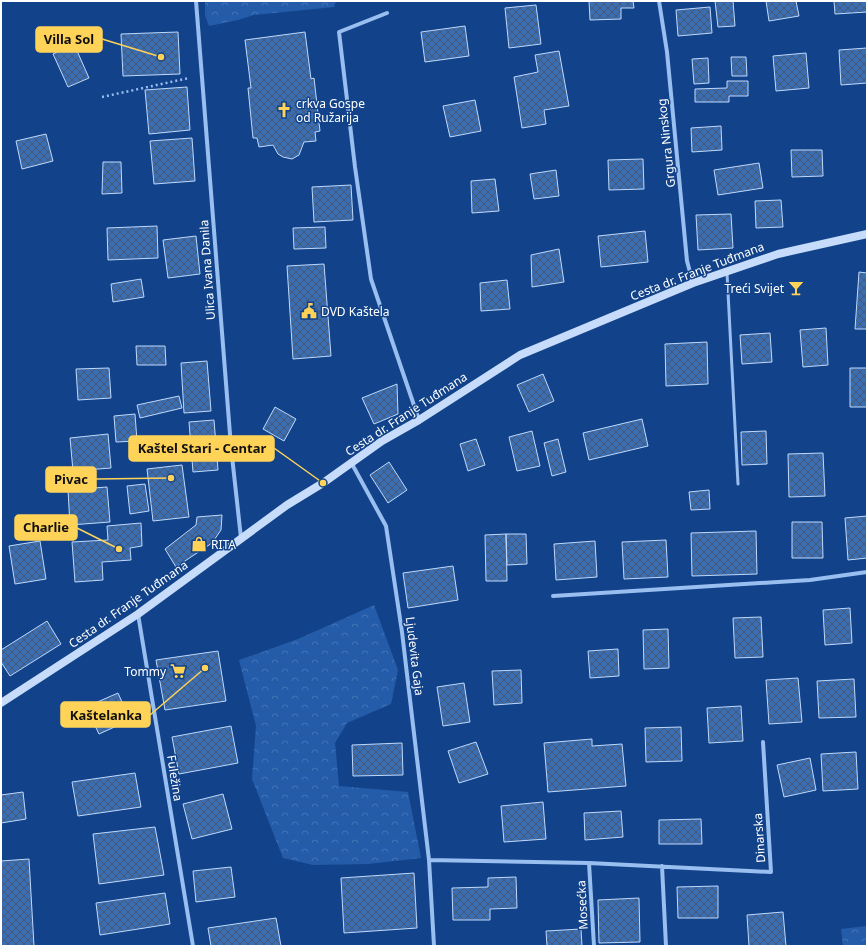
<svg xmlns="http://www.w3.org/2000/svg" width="868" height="947" viewBox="0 0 868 947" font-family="'Noto Sans',sans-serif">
	<defs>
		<pattern id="forest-crowns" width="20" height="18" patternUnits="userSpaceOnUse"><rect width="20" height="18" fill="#245ca9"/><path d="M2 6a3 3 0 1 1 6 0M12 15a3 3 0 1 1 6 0" fill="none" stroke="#4574b6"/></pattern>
		<pattern id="building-cross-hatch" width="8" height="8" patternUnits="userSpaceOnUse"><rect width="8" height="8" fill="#3b6db3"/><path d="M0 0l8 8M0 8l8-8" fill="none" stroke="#455975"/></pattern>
	</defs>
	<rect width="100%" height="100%" fill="#12438a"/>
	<!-- forest -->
	<path fill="url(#forest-crowns)" d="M 205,1 L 336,1 L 334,7 L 254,15 L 238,20 L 209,26 L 205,15 Z
		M 374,605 L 398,670 L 391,704 L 347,723 L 335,743 L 339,786 L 408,792 L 421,858 L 368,864 L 313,865 L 283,858 L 252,779 L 256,726 L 239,660 L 298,639 Z
		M 867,926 L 867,946 L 843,946 L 841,929 Z"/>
	<!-- building -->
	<path fill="url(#building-cross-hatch)" stroke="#bfd9fc" d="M 589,1 L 633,1 L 634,8 L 621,8 L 621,19 L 590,20 Z
		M 715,1 L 733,1 L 735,26 L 718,27 Z
		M 766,1 L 796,1 L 799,16 L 769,21 Z
		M 834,1 L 867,1 L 867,12 L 835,14 Z
		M 536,5 L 541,44 L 509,48 L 505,8 Z
		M 710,7 L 712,33 L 678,36 L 676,10 Z
		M 465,26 L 469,56 L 425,62 L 421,32 Z
		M 178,32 L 180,74 L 123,76 L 121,34 Z
		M 305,32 L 311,79 L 314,78 L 320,131 L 315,132 L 316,141 L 304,142 L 299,155 L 292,159 L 283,157 L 278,154 L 273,145 L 259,147 L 257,138 L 253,138 L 248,88 L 251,88 L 245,40 Z
		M 74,44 L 89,78 L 68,87 L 53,54 Z
		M 867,48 L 867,83 L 841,85 L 839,50 Z
		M 559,51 L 569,106 L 544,110 L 546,124 L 522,128 L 514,77 L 538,72 L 535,55 Z
		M 806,53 L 809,88 L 776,91 L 773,56 Z
		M 731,57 L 746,57 L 747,76 L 732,76 Z
		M 708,58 L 709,83 L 694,84 L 692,59 Z
		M 727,81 L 748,81 L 748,96 L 729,96 L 729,102 L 695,102 L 695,89 L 727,88 Z
		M 187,87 L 190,130 L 149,134 L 145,90 Z
		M 475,100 L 481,131 L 450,137 L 443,106 Z
		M 721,126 L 722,150 L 692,152 L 691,128 Z
		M 46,134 L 53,161 L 22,169 L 16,141 Z
		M 192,138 L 195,181 L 154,184 L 150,141 Z
		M 791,150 L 822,150 L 823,176 L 792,177 Z
		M 643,159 L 644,189 L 609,190 L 608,160 Z
		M 103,162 L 121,162 L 122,193 L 102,194 Z
		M 759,163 L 763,188 L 718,195 L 714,170 Z
		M 556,170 L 559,196 L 534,199 L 530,174 Z
		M 495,179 L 499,211 L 472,213 L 471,181 Z
		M 351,185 L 353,220 L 314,222 L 312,187 Z
		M 781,200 L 783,227 L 756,228 L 755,201 Z
		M 731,214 L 733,248 L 698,250 L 696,215 Z
		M 157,226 L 158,258 L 108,260 L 107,228 Z
		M 325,227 L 326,248 L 294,249 L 293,228 Z
		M 645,231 L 648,262 L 601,267 L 598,236 Z
		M 196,236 L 200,274 L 168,278 L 163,240 Z
		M 559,249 L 564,282 L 532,287 L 531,255 Z
		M 324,264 L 331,356 L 293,359 L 287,266 Z
		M 859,272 L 867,273 L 867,329 L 855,329 Z
		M 141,279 L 144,297 L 113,302 L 111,284 Z
		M 507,280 L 510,309 L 481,311 L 480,283 Z
		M 826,328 L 828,365 L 803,367 L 800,330 Z
		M 770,333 L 772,362 L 742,364 L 740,335 Z
		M 707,342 L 708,384 L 666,386 L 665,344 Z
		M 136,346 L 165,346 L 166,365 L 137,365 Z
		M 207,361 L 211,411 L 184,413 L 181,363 Z
		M 109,368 L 111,398 L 78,400 L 76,369 Z
		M 850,368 L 867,368 L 867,407 L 850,407 Z
		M 543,374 L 554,401 L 529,412 L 517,385 Z
		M 397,384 L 398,414 L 374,424 L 362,398 Z
		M 179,396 L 182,408 L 140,418 L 137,405 Z
		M 275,407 L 296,419 L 284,441 L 263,429 Z
		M 135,414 L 137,441 L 116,442 L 114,416 Z
		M 642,419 L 648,446 L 589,460 L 583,433 Z
		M 214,420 L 218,470 L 193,472 L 189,422 Z
		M 532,431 L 540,466 L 517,471 L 509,437 Z
		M 766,431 L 767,464 L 742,465 L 741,432 Z
		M 108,434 L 111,468 L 73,471 L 70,438 Z
		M 476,439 L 485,465 L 468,471 L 460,444 Z
		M 558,439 L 566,472 L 552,476 L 544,443 Z
		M 823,453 L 825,496 L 789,497 L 788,454 Z
		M 389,462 L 407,490 L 388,503 L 370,475 Z
		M 182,465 L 189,517 L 153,521 L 147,469 Z
		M 145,484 L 149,511 L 130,514 L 127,486 Z
		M 107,487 L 110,522 L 70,525 L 68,490 Z
		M 709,490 L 710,509 L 691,510 L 689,492 Z
		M 222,515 L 221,530 L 212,543 L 176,567 L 165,549 L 196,525 L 197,517 Z
		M 867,516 L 867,558 L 848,560 L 845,518 Z
		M 792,522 L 822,522 L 823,558 L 792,558 Z
		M 141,523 L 142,546 L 130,548 L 131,560 L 102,562 L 103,580 L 75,582 L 72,542 L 108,540 L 107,526 Z
		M 756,531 L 757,574 L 692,576 L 691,533 Z
		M 506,534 L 526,534 L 527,564 L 507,565 Z
		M 506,534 L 507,581 L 486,581 L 485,535 Z
		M 666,540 L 668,577 L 624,579 L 622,542 Z
		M 40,541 L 46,579 L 15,584 L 9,546 Z
		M 595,541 L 597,577 L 556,580 L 554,544 Z
		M 453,566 L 458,600 L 408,608 L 403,573 Z
		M 850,608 L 852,643 L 825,645 L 823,610 Z
		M 761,617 L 763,657 L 735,658 L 733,618 Z
		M 47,621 L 61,644 L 10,676 L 1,662 L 1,650 Z
		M 668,629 L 669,668 L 644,669 L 643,630 Z
		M 618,649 L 619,676 L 590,678 L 588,651 Z
		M 218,651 L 226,701 L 165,710 L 156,660 Z
		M 521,670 L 522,703 L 494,705 L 492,671 Z
		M 798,678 L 802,722 L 769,724 L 766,680 Z
		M 854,679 L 856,717 L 819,718 L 817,681 Z
		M 464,683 L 470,722 L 443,726 L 437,687 Z
		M 118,693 L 130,720 L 99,734 L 86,707 Z
		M 741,706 L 743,741 L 709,743 L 707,708 Z
		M 231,726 L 238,763 L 179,774 L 172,737 Z
		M 681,727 L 682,761 L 646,762 L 645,728 Z
		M 592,739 L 592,746 L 622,744 L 626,786 L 548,792 L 544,743 Z
		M 476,742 L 488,774 L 459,783 L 448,751 Z
		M 402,743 L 403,775 L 353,776 L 352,745 Z
		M 856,752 L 858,789 L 823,791 L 821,754 Z
		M 810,758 L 816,790 L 784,797 L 777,765 Z
		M 135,773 L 141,807 L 78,816 L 72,782 Z
		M 23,792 L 26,819 L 1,823 L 1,795 Z
		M 223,794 L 232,829 L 192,839 L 183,804 Z
		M 543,802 L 546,839 L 504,842 L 501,806 Z
		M 621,811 L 623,837 L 585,840 L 584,813 Z
		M 701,819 L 702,844 L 659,844 L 659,820 Z
		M 155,827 L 164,875 L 99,884 L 93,834 Z
		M 29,859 L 34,946 L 1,946 L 1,861 Z
		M 231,867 L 235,897 L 196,902 L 193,871 Z
		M 414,873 L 417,928 L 344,933 L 341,878 Z
		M 516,877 L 517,908 L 490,909 L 490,920 L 453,920 L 452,888 L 488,887 L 488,878 Z
		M 718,886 L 718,918 L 678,918 L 677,887 Z
		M 165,893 L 170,924 L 100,935 L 96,903 Z
		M 639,898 L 640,942 L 599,943 L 598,900 Z
		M 783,912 L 786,946 L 749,946 L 747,915 Z
		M 276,918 L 281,946 L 211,946 L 208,928 Z
		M 581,929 L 582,946 L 547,946 L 546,931 Z"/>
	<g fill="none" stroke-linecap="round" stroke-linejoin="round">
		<!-- path -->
		<path stroke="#99bef0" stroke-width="2.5" stroke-dasharray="2 3" stroke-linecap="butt" d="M 102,97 L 189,78"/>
		<!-- lane -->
		<path stroke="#99bef0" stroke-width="3" d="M 727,273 L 738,484"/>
		<!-- street -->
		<path stroke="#99bef0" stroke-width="4" d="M 196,1 L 231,447 L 241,538
			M 659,1 L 667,52 L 687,261 L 693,283
			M 387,13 L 339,32 L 355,167 L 371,279 L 419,420
			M 352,464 L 386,526 L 402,632 L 429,860 L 434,946
			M 553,596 L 810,580 L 867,572
			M 138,614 L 193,946
			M 429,860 L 589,863 L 771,872 L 763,742
			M 589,863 L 594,946
			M 662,866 L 666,946"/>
		<!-- secondary -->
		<path stroke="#c7dcfb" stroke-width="8" d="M 1,703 L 138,614 L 287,505 L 323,483 L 382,441 L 419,420 L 520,355 L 693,283 L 778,254 L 867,234"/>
	</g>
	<!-- icons -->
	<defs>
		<symbol id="church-bare" viewBox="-9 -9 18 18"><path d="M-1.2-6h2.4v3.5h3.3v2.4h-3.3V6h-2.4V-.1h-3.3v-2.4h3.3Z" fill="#ffd358" stroke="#12438a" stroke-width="2.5" paint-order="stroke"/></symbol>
		<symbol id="bar-bare" viewBox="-9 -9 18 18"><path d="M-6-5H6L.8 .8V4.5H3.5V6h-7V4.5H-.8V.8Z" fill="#ffd358" stroke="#12438a" stroke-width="2.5" paint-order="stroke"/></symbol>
		<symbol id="civic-bare" viewBox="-9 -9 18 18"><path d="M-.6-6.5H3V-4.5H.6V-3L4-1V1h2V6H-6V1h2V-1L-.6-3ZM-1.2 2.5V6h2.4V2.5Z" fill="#ffd358" stroke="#12438a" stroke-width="2.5" paint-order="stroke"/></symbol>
		<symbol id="shop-bare" viewBox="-9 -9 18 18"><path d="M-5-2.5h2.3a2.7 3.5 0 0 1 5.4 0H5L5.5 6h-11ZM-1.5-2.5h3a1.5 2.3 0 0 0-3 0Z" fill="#ffd358" stroke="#12438a" stroke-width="2.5" paint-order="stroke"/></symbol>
		<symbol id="supermarket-bare" viewBox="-9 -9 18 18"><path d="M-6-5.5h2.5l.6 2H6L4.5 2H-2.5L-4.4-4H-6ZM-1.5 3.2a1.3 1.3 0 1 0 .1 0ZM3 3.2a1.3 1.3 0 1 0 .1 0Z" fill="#ffd358" stroke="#12438a" stroke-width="2.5" paint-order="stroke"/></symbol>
	</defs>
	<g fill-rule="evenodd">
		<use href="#church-bare" x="273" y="99" width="22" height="22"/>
		<use href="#bar-bare" x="785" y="277" width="22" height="22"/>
		<use href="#civic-bare" x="298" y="300" width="22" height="22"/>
		<use href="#shop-bare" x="188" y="533" width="22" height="22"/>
		<use href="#supermarket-bare" x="167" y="660" width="22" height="22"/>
	</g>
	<g text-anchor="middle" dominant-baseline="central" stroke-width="3" stroke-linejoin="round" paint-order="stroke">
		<!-- poi labels -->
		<g font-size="12" fill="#fff" stroke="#12438a" text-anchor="start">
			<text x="296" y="103">crkva Gospe<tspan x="296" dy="14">od Ružarija</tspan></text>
			<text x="784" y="288" text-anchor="end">Treći Svijet</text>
			<text x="321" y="311">DVD Kaštela</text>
			<text x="211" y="544">RITA</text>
			<text x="166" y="671" text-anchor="end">Tommy</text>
		</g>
		<!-- street labels -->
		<g font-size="12" fill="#fff" stroke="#12438a">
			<text transform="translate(666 143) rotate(-96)">Grgura Ninskog</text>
			<text transform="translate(207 270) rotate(-94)">Ulica Ivana Danila</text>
			<text transform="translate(697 271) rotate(-21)">Cesta dr. Franje Tuđmana</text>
			<text transform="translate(406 414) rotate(-33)">Cesta dr. Franje Tuđmana</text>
			<text transform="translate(128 604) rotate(-35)">Cesta dr. Franje Tuđmana</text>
			<text transform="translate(415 656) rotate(83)">Ljudevita Gaja</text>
			<text transform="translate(175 778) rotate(81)">Fuležina</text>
			<text transform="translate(759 838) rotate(-94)">Dinarska</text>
			<text transform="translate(582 905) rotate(-93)">Mosećka</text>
		</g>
	</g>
	<!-- callouts -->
	<path fill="none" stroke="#ffd358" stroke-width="1.5" d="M161 57L102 39M323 483L274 448M171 478L96 479M119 549L77 528M205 668L150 715"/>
	<g fill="#ffd358" stroke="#12438a" stroke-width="1.5">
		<circle cx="161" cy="57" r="4"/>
		<circle cx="323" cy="483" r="4"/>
		<circle cx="171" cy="478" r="4"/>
		<circle cx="119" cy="549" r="4"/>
		<circle cx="205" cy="668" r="4"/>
	</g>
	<g fill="#ffd358" stroke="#ffd358" stroke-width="1.5">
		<rect x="36" y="27" width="66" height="25" rx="4"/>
		<rect x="129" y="436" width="145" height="25" rx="4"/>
		<rect x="46" y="467" width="50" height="25" rx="4"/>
		<rect x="15" y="515" width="62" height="25" rx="4"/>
		<rect x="61" y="702" width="89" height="25" rx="4"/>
	</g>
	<g font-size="13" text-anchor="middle" font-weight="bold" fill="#111">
		<text x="69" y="44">Villa Sol</text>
		<text x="202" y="453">Kaštel Stari - Centar</text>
		<text x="71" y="484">Pivac</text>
		<text x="46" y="532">Charlie</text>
		<text x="106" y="720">Kaštelanka</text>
	</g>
	<!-- border -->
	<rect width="868" height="947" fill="none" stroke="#ffffff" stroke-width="4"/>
</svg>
